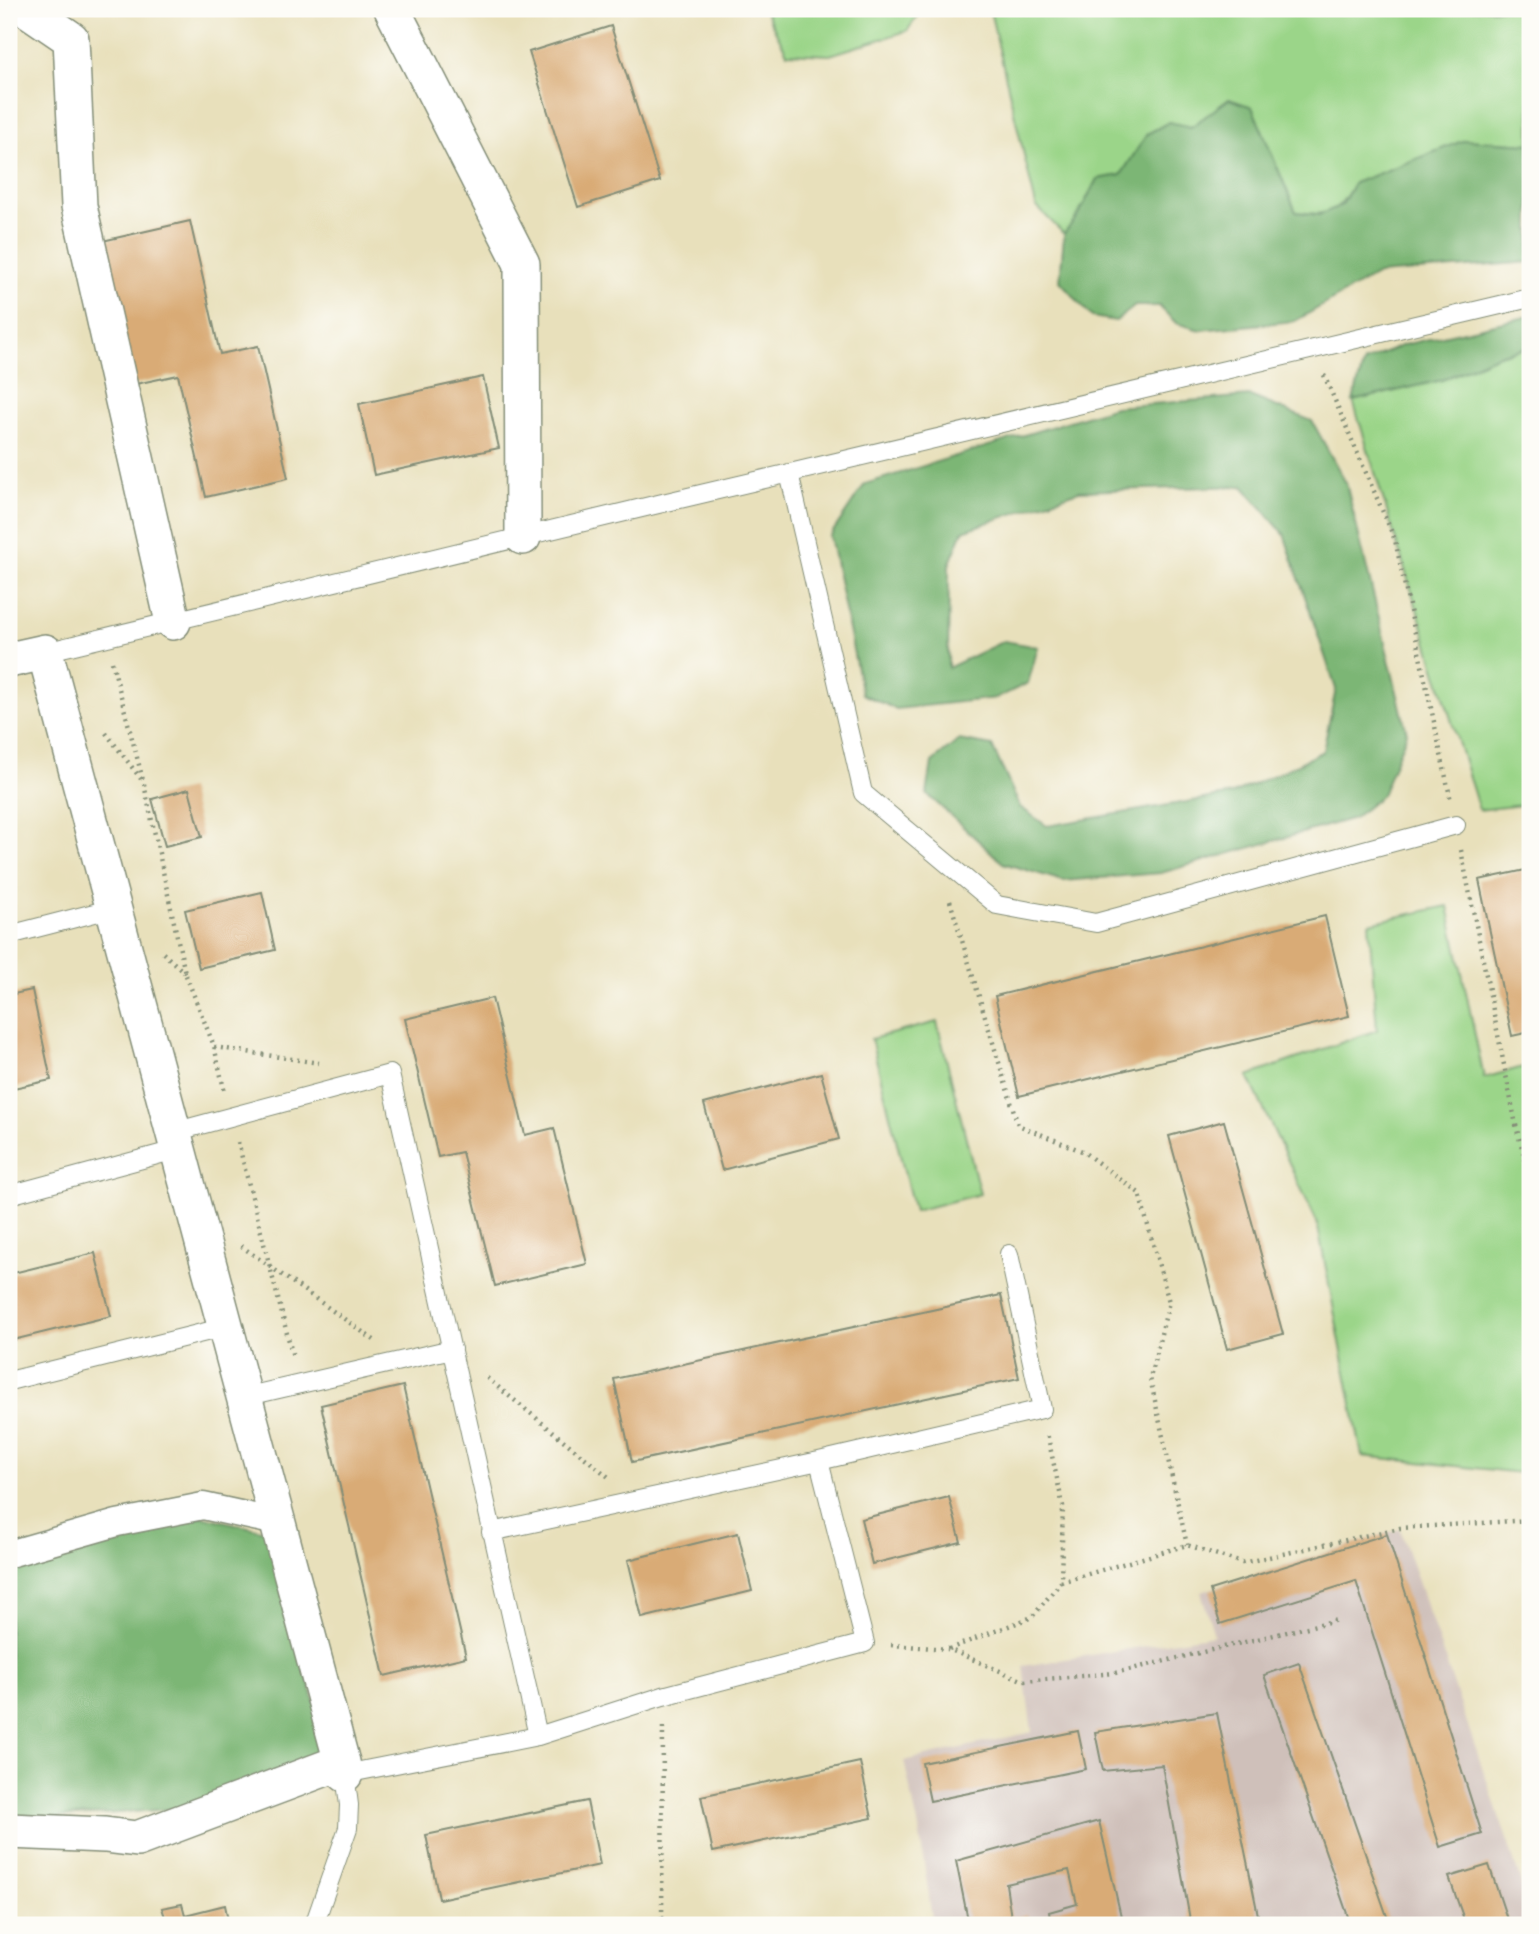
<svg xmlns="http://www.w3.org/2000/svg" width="1539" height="1934" viewBox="0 0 1539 1934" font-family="Caveat,sans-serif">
	<rect width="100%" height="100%" fill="#fdfcf7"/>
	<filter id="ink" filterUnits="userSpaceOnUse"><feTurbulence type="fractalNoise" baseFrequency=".0143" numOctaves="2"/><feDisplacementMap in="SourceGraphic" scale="14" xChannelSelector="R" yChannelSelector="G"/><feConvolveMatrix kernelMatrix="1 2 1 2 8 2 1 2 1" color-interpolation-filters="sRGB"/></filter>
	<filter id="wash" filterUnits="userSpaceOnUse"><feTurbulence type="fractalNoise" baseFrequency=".00686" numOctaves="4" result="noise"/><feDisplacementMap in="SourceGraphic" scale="28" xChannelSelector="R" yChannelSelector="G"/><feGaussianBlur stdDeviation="1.57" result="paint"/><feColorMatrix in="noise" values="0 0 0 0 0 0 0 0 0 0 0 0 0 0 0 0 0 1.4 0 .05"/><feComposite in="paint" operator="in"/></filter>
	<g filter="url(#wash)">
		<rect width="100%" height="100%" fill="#e8e0bb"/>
		<!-- industrial -->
		<path fill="#cfc0ba" d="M 1400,1529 L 1508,1842 L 1530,1911 L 1530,1925 L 933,1925 L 919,1829 L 904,1761 L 1032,1732 L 1023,1666 L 1214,1635 L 1201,1592 Z"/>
		<!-- green -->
		<path fill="#9bd589" stroke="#5d895e" stroke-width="2" d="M 764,9 L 923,9 L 907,31 L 830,55 L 787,53 Z
			M 987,9 L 1530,9 L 1530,144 L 1465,140 L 1354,183 C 1338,213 1330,216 1296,212 L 1252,107 L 1229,99 L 1191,127 L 1169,122 L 1147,134 L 1121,175 L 1097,179 L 1079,214 L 1064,234 L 1036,206 L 991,15 Z
			M 1530,347 L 1530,804 L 1479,810 L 1353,401 L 1442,380 L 1498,355 Z
			M 1448,906 L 1484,1078 L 1530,1065 L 1530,1474 L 1362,1456 L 1317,1222 L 1248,1076 L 1377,1030 L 1369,923 Z
			M 937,1022 L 980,1194 L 914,1211 L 871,1039 Z"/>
		<!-- forest -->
		<path fill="#7cb675" stroke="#4e7a54" stroke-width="2" d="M 1229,99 L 1252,107 L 1296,212 L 1319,215 L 1342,205 L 1354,183 L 1465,140 L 1530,144 L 1530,262 L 1378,274 L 1295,321 L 1200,330 L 1176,323 L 1159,306 L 1135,306 L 1116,321 L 1092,317 L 1060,281 L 1064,234 L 1079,214 L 1097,179 L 1121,175 L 1147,134 L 1169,122 L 1191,127 Z
			M 1530,316 L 1530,347 L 1498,355 L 1442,380 L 1353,401 L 1364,362 L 1403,345 Z
			M 1250,396 L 1312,421 L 1346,483 L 1407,733 L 1382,795 L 1354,818 L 1161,873 L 1063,881 L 1003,863 L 927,794 L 932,762 L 959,740 L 992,746 L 1020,807 L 1047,826 L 1233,794 L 1294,766 L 1323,751 L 1336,689 L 1284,534 L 1243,486 L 1079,491 L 963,531 L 949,565 L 948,668 L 1004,641 L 1038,647 L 1028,683 L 997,698 L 896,709 L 862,694 L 830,536 L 865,484 L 1115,407 Z
			M 202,1516 L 270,1532 L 326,1745 L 269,1782 L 186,1808 L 9,1821 L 9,1560 Z"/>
		<g id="blocks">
			<!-- building -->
			<path fill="#d9ab76" d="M 611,26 L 660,181 L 578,207 L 529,52 Z
				M 190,221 L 220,354 L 258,346 L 288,478 L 206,497 L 178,375 L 131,385 L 98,242 Z
				M 483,377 L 499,448 L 374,475 L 359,404 Z
				M 189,789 L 202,837 L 165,846 L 152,799 Z
				M 1530,869 L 1530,1032 L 1512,1036 L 1479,880 Z
				M 262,892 L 275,950 L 199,968 L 185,910 Z
				M 1325,916 L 1349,1016 L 1019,1096 L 995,996 Z
				M 32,990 L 51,1080 L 9,1089 L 9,995 Z
				M 492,998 L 525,1135 L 554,1128 L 587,1264 L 495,1286 L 462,1152 L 438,1157 L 405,1019 Z
				M 821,1073 L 839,1139 L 722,1170 L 704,1104 Z
				M 1224,1121 L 1283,1334 L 1227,1349 L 1169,1136 Z
				M 95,1253 L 111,1316 L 9,1341 L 9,1274 Z
				M 1001,1295 L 1019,1378 L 632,1462 L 614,1379 Z
				M 403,1386 L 466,1657 L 384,1676 L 321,1405 Z
				M 949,1497 L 961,1542 L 872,1564 L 861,1519 Z
				M 738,1533 L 752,1591 L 642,1618 L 628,1560 Z
				M 1387,1534 L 1482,1834 L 1440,1847 L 1356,1581 L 1220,1624 L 1210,1590 Z
				M 1299,1663 L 1390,1925 L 1351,1925 L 1264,1675 Z
				M 1217,1713 L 1260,1925 L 1191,1925 L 1162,1765 L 1103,1771 L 1095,1732 Z
				M 1078,1731 L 1086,1769 L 930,1801 L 922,1763 Z
				M 860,1762 L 872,1818 L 713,1852 L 701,1796 Z
				M 587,1801 L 600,1865 L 439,1899 L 426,1835 Z
				M 1099,1821 L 1123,1925 L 1051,1925 L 1049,1912 L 1077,1904 L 1069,1870 L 1006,1884 L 1011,1918 L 1027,1915 L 1029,1925 L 969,1925 L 956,1861 Z
				M 1489,1865 L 1509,1925 L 1466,1925 L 1449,1877 Z
				M 182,1904 L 185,1915 L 225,1905 L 229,1925 L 148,1925 L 166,1920 L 162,1908 Z"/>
		</g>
	</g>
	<g filter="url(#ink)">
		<use href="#blocks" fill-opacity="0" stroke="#848e78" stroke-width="2"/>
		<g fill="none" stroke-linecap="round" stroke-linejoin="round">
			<defs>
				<path id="service" d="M 789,473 L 863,793 L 997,905 L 1096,923 L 1456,825
					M 45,652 L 650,506 L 1530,298
					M 9,935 L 114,908
					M 174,1132 L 390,1074 C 441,1294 487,1516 538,1736 L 663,1696 L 865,1643 L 819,1461 L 491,1532
					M 9,1195 L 179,1149
					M 9,1381 L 226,1327
					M 244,1397 L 452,1349
					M 819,1461 L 1042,1409 L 1009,1254
					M 314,1925 L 348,1828 L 349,1805 L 345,1774 L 538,1736"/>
				<path id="pedestrian" d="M 9,1554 L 117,1523 L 203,1506 L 277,1522"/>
				<path id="minor" d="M 27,9 L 71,39 L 79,206 L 173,622
					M 392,9 L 522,264 L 523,537
					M 9,660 L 45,652 L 345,1774
					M 9,1831 L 105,1835 L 137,1839 L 342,1762"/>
			</defs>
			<!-- service casing -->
			<use href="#service" stroke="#848e78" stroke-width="20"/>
			<!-- pedestrian casing -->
			<use href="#pedestrian" stroke="#848e78" stroke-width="29"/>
			<!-- minor casing -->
			<use href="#minor" stroke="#848e78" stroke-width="38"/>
			<!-- path -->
			<path stroke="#848e78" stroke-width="4.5" stroke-dasharray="2 5" stroke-linecap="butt" d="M 1324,375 L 1395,540 L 1451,801
				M 112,662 L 144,784 L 185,973 L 214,1046 L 225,1093
				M 106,733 L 141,779
				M 1461,850 L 1517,1130 L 1530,1177
				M 950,901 L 1018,1125 L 1082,1151 L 1139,1193 L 1169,1302 L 1150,1378 L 1187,1545
				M 163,953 L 185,973
				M 214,1047 L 319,1063
				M 238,1142 L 293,1357
				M 241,1246 L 374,1340
				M 487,1378 L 611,1479
				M 1061,1582 L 1187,1545 L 1242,1563 L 1400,1528 L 1530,1520
				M 891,1645 L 948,1649 L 1024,1681 L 1115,1673 L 1337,1620
				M 949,1649 L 1032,1617 L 1061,1582 L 1063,1506 L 1047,1433
				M 662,1925 L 663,1725"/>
			<!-- service -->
			<use href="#service" stroke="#fff" stroke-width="18"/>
			<!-- pedestrian -->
			<use href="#pedestrian" stroke="#fff" stroke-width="26"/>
			<!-- minor -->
			<use href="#minor" stroke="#fff" stroke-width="35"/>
		</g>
	</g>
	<!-- margin -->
	<rect width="1539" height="1934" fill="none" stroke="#fdfcf7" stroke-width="35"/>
</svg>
